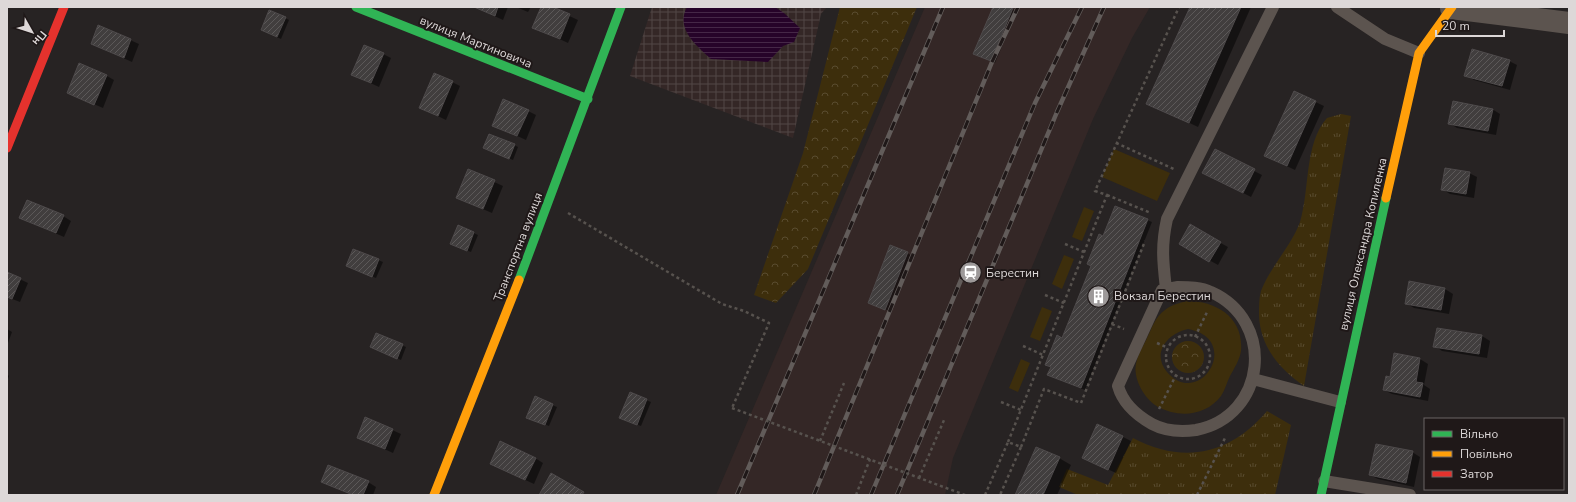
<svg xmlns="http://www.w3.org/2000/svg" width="1576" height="502" viewBox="0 0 1576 502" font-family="'Nunito Sans',sans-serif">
	<defs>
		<pattern id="industrial-grid" width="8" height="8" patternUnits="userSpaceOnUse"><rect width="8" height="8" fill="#342726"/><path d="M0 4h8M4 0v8" fill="none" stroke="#514645"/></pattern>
		<pattern id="forest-crowns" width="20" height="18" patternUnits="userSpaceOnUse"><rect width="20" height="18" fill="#3d2e0c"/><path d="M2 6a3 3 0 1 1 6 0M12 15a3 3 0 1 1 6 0" fill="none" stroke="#594c2f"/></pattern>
		<pattern id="park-tufts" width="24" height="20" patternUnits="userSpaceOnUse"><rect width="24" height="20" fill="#3d2e0c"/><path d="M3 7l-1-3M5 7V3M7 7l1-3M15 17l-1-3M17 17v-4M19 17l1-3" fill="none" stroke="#594c2f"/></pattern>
		<pattern id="water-rules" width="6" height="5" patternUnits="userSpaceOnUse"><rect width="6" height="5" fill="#260329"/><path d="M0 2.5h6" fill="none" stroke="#452747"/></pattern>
		<pattern id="building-hatch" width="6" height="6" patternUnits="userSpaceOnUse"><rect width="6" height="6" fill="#413e3e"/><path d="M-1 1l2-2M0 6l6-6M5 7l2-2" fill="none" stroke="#5c5959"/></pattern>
	</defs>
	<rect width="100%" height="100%" fill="#272323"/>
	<!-- built -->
	<path fill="#342726" d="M 925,7 L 1150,7 L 1132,38 L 1093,119 L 953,458 L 945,495 L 716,495 Z"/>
	<!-- industrial -->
	<path fill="url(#industrial-grid)" d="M 652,7 L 827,7 L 821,14 L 793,138 L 630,76 Z"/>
	<!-- grass -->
	<path fill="#3d2e0c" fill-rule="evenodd" d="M 1114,149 L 1170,173 L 1157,201 L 1102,177 Z
		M 1084,207 L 1094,211 L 1082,241 L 1072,237 Z
		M 1064,255 L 1074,259 L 1062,289 L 1052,284 Z
		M 1187,301 C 1217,301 1244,318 1241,351 C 1240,359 1234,369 1230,376 C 1227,382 1225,390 1221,396 C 1206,416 1179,418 1158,407 C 1144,399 1131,377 1137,360 C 1139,352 1144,345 1147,338 C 1152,328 1155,317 1165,310 C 1171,305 1179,303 1187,301 ZM 1188,329 C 1243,339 1200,410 1167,372 C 1151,353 1168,333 1188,329 Z
		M 1042,307 L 1052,311 L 1040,341 L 1030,337 Z
		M 1021,359 L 1030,363 L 1018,392 L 1009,388 Z"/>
	<!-- forest -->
	<path fill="url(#forest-crowns)" d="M 840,7 L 917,7 L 808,269 L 776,303 L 754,295 L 803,153 Z
		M1172 357a16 16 0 1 1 32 0a16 16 0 1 1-32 0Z"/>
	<!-- park -->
	<path fill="url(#park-tufts)" d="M 1341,114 L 1351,116 L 1304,386 C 1279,369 1260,346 1259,315 C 1259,307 1259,298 1261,291 C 1270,267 1292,245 1300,222 C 1310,189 1304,144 1327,118 Z
		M 1267,411 L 1291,425 L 1275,495 L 1078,495 L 1059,487 L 1067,469 L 1108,485 L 1133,438 C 1184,465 1231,454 1267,411 Z"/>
	<!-- water -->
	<path fill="url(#water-rules)" d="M 687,7 L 775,7 L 784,13 L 800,28 L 794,42 L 783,46 L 768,62 L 711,59 C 697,46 675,29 687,7 Z"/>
	<!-- shadow -->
	<path fill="#0007" d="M 475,7 L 508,7 L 503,20 Z
		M 516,7 L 531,7 L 528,12 Z
		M 542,7 L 550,7 L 578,20 L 568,43 L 534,27 Z
		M 994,7 L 1008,7 L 1017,11 L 995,63 L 975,53 Z
		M 1191,7 L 1251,7 L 1198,127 L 1154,106 Z
		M 285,18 L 289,20 L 281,39 L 262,30 Z
		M 99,26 L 139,44 L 132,62 L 92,44 Z
		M 383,54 L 391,58 L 379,87 L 353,75 Z
		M 1509,61 L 1517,65 L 1510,90 L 1474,80 L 1466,75 Z
		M 107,76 L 114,80 L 103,108 L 68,93 Z
		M 452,82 L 460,86 L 446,120 L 421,108 Z
		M 1294,92 L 1324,106 L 1295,170 L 1274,160 Z
		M 1492,109 L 1500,114 L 1496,135 L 1457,128 L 1449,123 Z
		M 528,111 L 536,115 L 526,140 L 493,125 Z
		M 514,145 L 518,147 L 513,160 L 488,150 Z
		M 1215,151 L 1262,175 L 1251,197 L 1212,177 Z
		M 468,170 L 503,186 L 492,213 L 457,198 Z
		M 1469,173 L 1477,177 L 1474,198 L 1450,194 L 1442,189 Z
		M 1115,207 L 1152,222 L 1085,390 L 1052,377 L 1052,368 L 1046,365 L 1063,339 Z
		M 63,216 L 71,221 L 64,237 L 20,218 Z
		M 458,226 L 478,235 L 471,252 L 455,246 Z
		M 1190,226 L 1228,247 L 1218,265 L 1180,244 Z
		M 354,250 L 383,262 L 376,278 L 351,268 Z
		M 907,253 L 911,255 L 889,311 L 869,303 Z
		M 7,273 L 28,283 L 20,302 L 7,297 Z
		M 1409,282 L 1445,289 L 1453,294 L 1449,314 L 1414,308 L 1406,303 Z
		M 7,329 L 12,332 L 8,343 L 7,342 Z
		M 1438,329 L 1482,336 L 1490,341 L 1487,358 L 1442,351 L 1435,346 Z
		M 376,334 L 406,347 L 401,360 L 371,347 Z
		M 1395,354 L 1420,359 L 1428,364 L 1424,385 L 1430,389 L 1428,401 L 1392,394 L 1384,390 L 1390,378 Z
		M 7,374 L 9,376 L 7,382 Z
		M 630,394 L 651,402 L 641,426 L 624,420 Z
		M 535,398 L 557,407 L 549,426 L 531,419 Z
		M 366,418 L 401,434 L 393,453 L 358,437 Z
		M 1123,437 L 1131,441 L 1116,473 L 1083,458 Z
		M 1412,452 L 1420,457 L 1414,487 L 1378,479 L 1370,475 Z
		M 535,458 L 543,463 L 534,484 L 499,468 Z
		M 1059,458 L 1071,465 L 1057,495 L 1016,495 Z
		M 322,482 L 368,482 L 376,487 L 373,495 L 352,495 Z"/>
	<!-- building -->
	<path fill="url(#building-hatch)" stroke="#4e4a4b" d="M 474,7 L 498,7 L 495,16 Z
		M 541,7 L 553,7 L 570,14 L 560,39 L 532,28 Z
		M 993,7 L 1013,8 L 991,61 L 973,54 Z
		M 1190,7 L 1241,7 L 1189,123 L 1146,104 Z
		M 269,10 L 286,17 L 277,37 L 261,30 Z
		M 98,25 L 131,39 L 124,58 L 91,44 Z
		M 364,45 L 384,53 L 371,83 L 351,75 Z
		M 1472,49 L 1510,60 L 1502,86 L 1464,76 Z
		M 79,63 L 107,75 L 94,105 L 67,93 Z
		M 434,73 L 453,81 L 438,116 L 419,108 Z
		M 1294,91 L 1316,101 L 1287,166 L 1264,156 Z
		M 503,99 L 529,110 L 517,136 L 492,126 Z
		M 1453,101 L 1493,109 L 1488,131 L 1448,124 Z
		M 489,134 L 515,144 L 509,159 L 483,148 Z
		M 1215,149 L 1255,169 L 1243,193 L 1202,173 Z
		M 1445,168 L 1470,172 L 1466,194 L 1441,190 Z
		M 468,169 L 495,180 L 483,209 L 456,198 Z
		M 27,200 L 64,215 L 56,233 L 19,218 Z
		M 1115,206 L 1148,219 L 1081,388 L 1047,375 L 1051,367 L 1045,365 L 1057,335 L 1062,338 L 1091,266 L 1087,264 L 1099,234 L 1103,236 Z
		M 1190,224 L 1221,242 L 1209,262 L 1179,244 Z
		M 458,225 L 474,232 L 467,251 L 450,244 Z
		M 890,245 L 908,252 L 885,310 L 868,303 Z
		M 353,249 L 379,259 L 372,277 L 346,266 Z
		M 7,272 L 21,278 L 12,299 L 7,297 Z
		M 1409,281 L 1445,288 L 1441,310 L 1405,304 Z
		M 1437,328 L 1482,335 L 1479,354 L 1433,347 Z
		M 376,333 L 403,344 L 397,359 L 370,347 Z
		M 1394,353 L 1420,358 L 1416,382 L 1423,383 L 1420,397 L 1383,390 L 1386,376 L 1390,377 Z
		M 630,392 L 647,399 L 637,425 L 619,418 Z
		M 535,396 L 553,404 L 545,425 L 526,418 Z
		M 365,417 L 393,429 L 385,449 L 357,438 Z
		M 1097,424 L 1123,436 L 1108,470 L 1082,458 Z
		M 500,441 L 536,458 L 525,480 L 490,464 Z
		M 1376,444 L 1413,451 L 1406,483 L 1369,475 Z
		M 1036,447 L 1060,457 L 1043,495 L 1015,495 Z
		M 328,465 L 369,481 L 363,495 L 353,495 L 321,482 Z
		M 551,473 L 584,492 L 582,495 L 539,495 Z"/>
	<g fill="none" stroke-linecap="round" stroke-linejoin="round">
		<!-- path -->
		<path stroke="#57524e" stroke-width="2.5" stroke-dasharray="3 3" stroke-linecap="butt" d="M 1116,143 L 1174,169
			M 1107,195 L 1151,213
			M 568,213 L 722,304 L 744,311 L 769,323 L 732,408
			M 1065,244 L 1084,252
			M 1045,295 L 1064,303
			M 1112,324 L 1124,329
			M1166 357a22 22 0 1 1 44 0a22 22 0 1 1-44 0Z
			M 1195,337 L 1208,310
			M 1157,343 L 1168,348
			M 1023,346 L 1043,355
			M 1001,402 L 1021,410
			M 1159,409 L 1176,375
			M 820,441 L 844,383
			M 1008,442 L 1107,195 L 1095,191 L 1179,7
			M 1021,447 L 1044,389 L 1081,403 L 1145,241
			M 919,478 L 944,420
			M 856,495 L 870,459
			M 985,495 L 1008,442 L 1021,447 L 1000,495
			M 1197,495 L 1225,438"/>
		<!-- lane -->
		<path stroke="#5c544f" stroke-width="12" d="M 1337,7 L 1385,39 L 1419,53
			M 1178,287 C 1189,287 1201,287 1211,292 C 1276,321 1267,416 1196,430 C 1181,432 1165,431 1152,424 C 1136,415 1123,404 1118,386 L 1162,290 Z
			M 1166,289 C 1163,262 1161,246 1167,219 L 1273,7
			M 1253,379 L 1340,402
			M 1324,481 L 1410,495"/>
		<!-- street -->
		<path stroke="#5c544f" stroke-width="22" d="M 1451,8 L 1569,23"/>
		<!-- fast -->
		<path stroke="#30b455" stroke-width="9" d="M 356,7 L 588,99
			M 519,280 L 621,7
			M 1321,495 L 1386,198"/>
		<!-- slow -->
		<path stroke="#ff9f0a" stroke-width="9" d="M 1386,198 L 1419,53 L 1452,7
			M 434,495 L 519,280"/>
		<!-- jam -->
		<path stroke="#e5322d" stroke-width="9" d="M 7,148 L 64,7"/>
		<defs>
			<path id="rail" d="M 737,495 L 943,7
				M 814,495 L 992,62 L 1018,7
				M 871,495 L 1035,103 L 1082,7
				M 897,495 L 1057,112 L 1104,7"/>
		</defs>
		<!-- rail casing -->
		<use href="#rail" stroke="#625c5a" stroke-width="4.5"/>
		<!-- rail -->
		<use href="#rail" stroke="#1f1818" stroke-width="3" stroke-dasharray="9" stroke-linecap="butt"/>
		<!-- path-bridge -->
		<path stroke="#57524e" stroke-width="2.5" stroke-dasharray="3 3" stroke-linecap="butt" d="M 732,408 L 965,495"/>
	</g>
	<!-- icons -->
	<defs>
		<symbol id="station-disc" viewBox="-11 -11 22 22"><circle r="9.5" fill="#9d9999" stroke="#1f1818"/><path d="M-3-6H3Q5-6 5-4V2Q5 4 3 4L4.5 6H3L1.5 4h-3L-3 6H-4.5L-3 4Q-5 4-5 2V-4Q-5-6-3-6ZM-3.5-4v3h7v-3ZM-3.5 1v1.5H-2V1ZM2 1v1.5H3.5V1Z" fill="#fff"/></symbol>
		<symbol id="building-disc" viewBox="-11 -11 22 22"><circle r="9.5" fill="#9d9999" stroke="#1f1818"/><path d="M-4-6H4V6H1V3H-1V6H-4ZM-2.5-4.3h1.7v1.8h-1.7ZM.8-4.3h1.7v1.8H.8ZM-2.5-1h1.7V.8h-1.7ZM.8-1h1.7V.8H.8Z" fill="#fff"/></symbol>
	</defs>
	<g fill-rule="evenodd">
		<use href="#station-disc" x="958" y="260" width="25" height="25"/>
		<use href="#building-disc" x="1086" y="284" width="25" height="25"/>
	</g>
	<g text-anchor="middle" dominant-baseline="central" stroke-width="4" stroke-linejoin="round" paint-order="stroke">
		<!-- street labels -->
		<g font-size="12" fill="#ddd8d8" stroke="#1f1818">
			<text transform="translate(476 42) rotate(22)">вулиця Мартиновича</text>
			<text transform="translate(1363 244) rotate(-77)">вулиця Олександра Копиленка</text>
			<text transform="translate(518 247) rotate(-69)">Транспортна вулиця</text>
		</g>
		<!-- poi labels -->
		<g font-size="12" fill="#ddd8d8" stroke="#1f1818" text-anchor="start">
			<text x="986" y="273">Берестин</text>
			<text x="1114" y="296">Вокзал Берестин</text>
		</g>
	</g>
	<!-- border -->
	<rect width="1576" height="502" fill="none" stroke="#ddd8d8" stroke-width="16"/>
	<!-- legend -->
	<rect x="1424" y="418" width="140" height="72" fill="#1f1818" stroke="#6b6565"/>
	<rect x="1432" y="431" width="20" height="6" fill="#30b455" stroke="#6b6565"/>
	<text x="1460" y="438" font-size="12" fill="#ddd8d8">Вільно</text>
	<rect x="1432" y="451" width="20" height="6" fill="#ff9f0a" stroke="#6b6565"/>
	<text x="1460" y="458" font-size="12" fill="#ddd8d8">Повільно</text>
	<rect x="1432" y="471" width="20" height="6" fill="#e5322d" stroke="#6b6565"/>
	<text x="1460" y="478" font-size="12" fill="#ddd8d8">Затор</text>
	<!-- north arrow -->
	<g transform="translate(32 32) rotate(129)" stroke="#1f1818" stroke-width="3" paint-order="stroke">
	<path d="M0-3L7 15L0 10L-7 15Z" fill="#ddd8d8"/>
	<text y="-6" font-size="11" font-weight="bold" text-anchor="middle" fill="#ddd8d8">Пн</text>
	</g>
	<!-- scale -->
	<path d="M1436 30v6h68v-6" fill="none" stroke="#ddd8d8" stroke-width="2"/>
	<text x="1442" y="30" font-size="12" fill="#ddd8d8" stroke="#1f1818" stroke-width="3" paint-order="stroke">20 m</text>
</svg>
